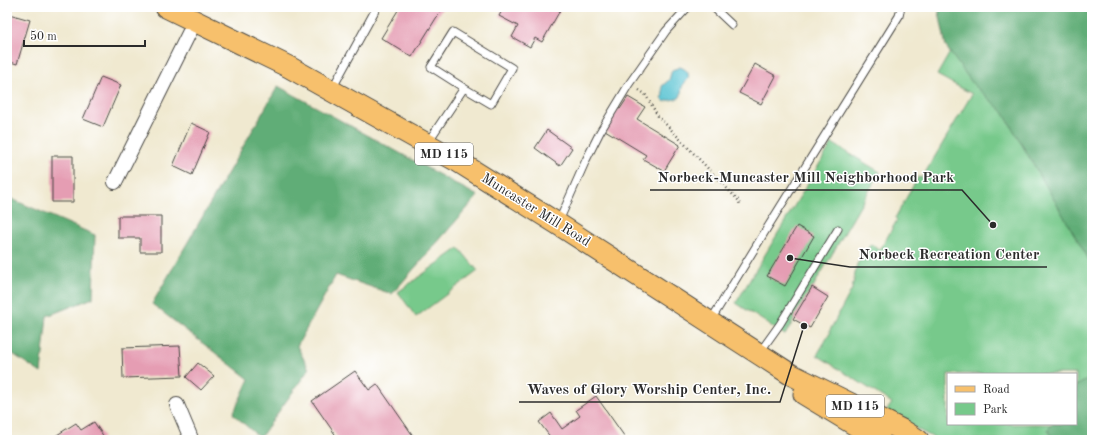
<svg xmlns="http://www.w3.org/2000/svg" width="1099" height="447" viewBox="0 0 1099 447" font-family="'Old Standard TT',serif">
	<rect width="100%" height="100%" fill="#fff"/>
	<filter id="ink" filterUnits="userSpaceOnUse"><feTurbulence type="fractalNoise" baseFrequency=".025" numOctaves="2"/><feDisplacementMap in="SourceGraphic" scale="8" xChannelSelector="R" yChannelSelector="G"/><feConvolveMatrix kernelMatrix="1 2 1 2 8 2 1 2 1" color-interpolation-filters="sRGB"/></filter>
	<filter id="wash" filterUnits="userSpaceOnUse"><feTurbulence type="fractalNoise" baseFrequency=".012" numOctaves="4" result="noise"/><feDisplacementMap in="SourceGraphic" scale="16" xChannelSelector="R" yChannelSelector="G"/><feGaussianBlur stdDeviation="0.9" result="paint"/><feColorMatrix in="noise" values="0 0 0 0 0 0 0 0 0 0 0 0 0 0 0 0 0 1.4 0 .05"/><feComposite in="paint" operator="in"/></filter>
	<g filter="url(#wash)">
		<rect width="100%" height="100%" fill="#f0e9d0"/>
		<!-- green -->
		<path fill="#77c98b" stroke="#517a5b" fill-rule="evenodd" d="M 976,7 L 1092,7 L 1092,440 L 938,440 L 885,413 L 892,403 L 817,355 L 830,333 L 829,332 L 852,289 L 857,264 L 871,244 L 880,250 L 897,220 L 895,218 L 918,177 L 922,178 L 972,94 L 937,75 ZM 948,374 L 1076,374 L 1076,424 L 948,424 Z
			M 832,143 L 880,172 L 785,335 L 736,303 Z
			M 459,248 L 478,271 L 416,317 L 398,292 Z"/>
		<!-- forest -->
		<path fill="#61ad77" stroke="#466c51" d="M 938,7 L 1092,7 L 1092,265 L 1003,112 L 973,84 L 946,47 Z
			M 278,86 L 478,196 L 392,294 L 336,275 L 297,346 L 309,369 L 260,438 L 233,414 L 249,379 L 152,304 Z
			M 7,197 L 95,235 L 93,298 L 47,316 L 41,373 L 7,350 Z
			M 1092,377 L 1092,440 L 1054,440 L 1048,430 L 1051,424 L 1076,424 L 1076,386 Z"/>
		<!-- water -->
		<path fill="#58c3d2" stroke="#42777e" d="M 680,67 C 686,69 690,73 688,79 C 686,82 683,84 682,87 C 681,90 682,94 680,97 C 677,100 669,99 665,102 L 661,98 L 663,95 L 662,86 L 669,80 L 672,70 Z"/>
		<g id="blocks">
			<!-- building -->
			<path fill="#e59db3" d="M 400,7 L 443,7 L 412,57 L 381,38 Z
				M 504,7 L 562,7 L 542,42 L 535,38 L 530,47 L 512,37 L 518,26 L 499,16 Z
				M 9,14 L 30,20 L 17,64 L 7,61 L 7,22 Z
				M 755,64 L 776,76 L 761,104 L 739,93 Z
				M 101,77 L 121,85 L 103,127 L 83,119 Z
				M 628,97 L 645,107 L 637,119 L 680,145 L 664,171 L 643,159 L 646,155 L 605,130 L 618,108 L 620,109 Z
				M 191,123 L 210,132 L 192,175 L 173,166 Z
				M 547,130 L 572,148 L 560,166 L 535,148 Z
				M 52,156 L 73,156 L 73,202 L 52,202 Z
				M 118,216 L 161,216 L 161,252 L 140,252 L 140,238 L 118,238 Z
				M 797,226 L 814,236 L 785,286 L 767,276 Z
				M 812,287 L 828,297 L 810,328 L 793,319 Z
				M 180,346 L 182,376 L 123,378 L 122,348 Z
				M 198,363 L 214,376 L 201,390 L 186,377 Z
				M 355,371 L 369,390 L 377,384 L 416,440 L 339,440 L 312,401 Z
				M 596,396 L 627,440 L 548,440 L 551,438 L 539,422 L 551,413 L 562,429 L 580,416 L 576,410 Z
				M 94,422 L 104,437 L 100,440 L 49,440 L 76,423 L 81,430 Z"/>
		</g>
	</g>
	<g filter="url(#ink)">
		<use href="#blocks" fill-opacity="0" stroke="#494844" stroke-width="1"/>
		<g fill="none" stroke-linecap="round" stroke-linejoin="round">
			<defs>
				<path id="service" d="M 713,7 L 732,25
					M 332,89 L 377,7
					M 428,142 L 464,88 L 491,104 L 512,68 L 453,32 L 431,67 L 464,88
					M 559,221 L 586,160 L 600,132 L 629,84 L 666,31 L 688,7
					M 711,320 L 769,225 L 899,16 L 901,7
					M 760,352 L 780,324 L 838,229"/>
				<path id="minor" d="M 115,182 L 195,21
					M 177,405 L 190,436 L 186,440"/>
				<path id="primary" d="M 166,7 L 289,67 L 459,162 L 558,224 L 790,374 L 851,404 L 902,430 L 918,440
					M 804,394 L 880,440"/>
			</defs>
			<!-- service casing -->
			<use href="#service" stroke="#494844" stroke-width="9"/>
			<!-- minor casing -->
			<use href="#minor" stroke="#494844" stroke-width="16"/>
			<!-- primary casing -->
			<use href="#primary" stroke="#494844" stroke-width="23"/>
			<!-- path -->
			<path stroke="#494844" stroke-width="2.5" stroke-dasharray="1 3" stroke-linecap="butt" d="M 639,90 L 645,94 L 658,116 L 739,201 L 740,206"/>
			<!-- service -->
			<use href="#service" stroke="#fff" stroke-width="7"/>
			<!-- minor -->
			<use href="#minor" stroke="#fff" stroke-width="14"/>
			<!-- primary -->
			<use href="#primary" stroke="#f7c06c" stroke-width="21"/>
		</g>
	</g>
	<g text-anchor="middle" dominant-baseline="central" stroke-width="3" stroke-linejoin="round" paint-order="stroke">
		<!-- shield labels -->
		<g fill="#fff" stroke="#6b6b6b" stroke-width="1">
			<rect x="415" y="143" width="58" height="22" rx="3"/>
			<rect x="826" y="395" width="58" height="22" rx="3"/>
		</g>
		<g font-size="13" font-weight="bold" fill="#2b2b2b">
			<text x="444" y="154">MD 115</text>
			<text x="855" y="406">MD 115</text>
		</g>
		<!-- street labels -->
		<g font-size="14" fill="#2b2b2b" stroke="#fff">
			<text transform="translate(536 210) rotate(32)">Muncaster Mill Road</text>
		</g>
	</g>
	<!-- callouts -->
	<path fill="none" stroke="#2b2b2b" stroke-width="1.5" d="M993 225L962 190H650M790 258L850 267H1047M804 326L780 402H519"/>
	<g fill="#2b2b2b" stroke="#fff" stroke-width="1.5">
		<circle cx="993" cy="225" r="4"/>
		<circle cx="790" cy="258" r="4"/>
		<circle cx="804" cy="326" r="4"/>
	</g>
	<g font-size="15" text-anchor="middle" font-weight="bold" fill="#2b2b2b" stroke="#fff" stroke-width="3" stroke-linejoin="round" paint-order="stroke">
		<text x="806" y="182">Norbeck-Muncaster Mill Neighborhood Park</text>
		<text x="949" y="259">Norbeck Recreation Center</text>
		<text x="649" y="394">Waves of Glory Worship Center, Inc.</text>
	</g>
	<!-- margin -->
	<rect width="1099" height="447" fill="none" stroke="#fff" stroke-width="24"/>
	<!-- legend -->
	<rect x="947" y="373" width="130" height="52" fill="#ffffff" stroke="#aaaaaa"/>
	<rect x="955" y="386" width="20" height="6" fill="#f7c06c" stroke="#aaaaaa"/>
	<text x="983" y="393" font-size="12" fill="#2b2b2b">Road</text>
	<rect x="955" y="403" width="20" height="12" fill="#77c98b" stroke="#aaaaaa"/>
	<text x="983" y="413" font-size="12" fill="#2b2b2b">Park</text>
	<!-- scale -->
	<path d="M24 40v6h121v-6" fill="none" stroke="#2b2b2b" stroke-width="2"/>
	<text x="30" y="40" font-size="12" fill="#2b2b2b" stroke="#ffffff" stroke-width="3" paint-order="stroke">50 m</text>
</svg>
